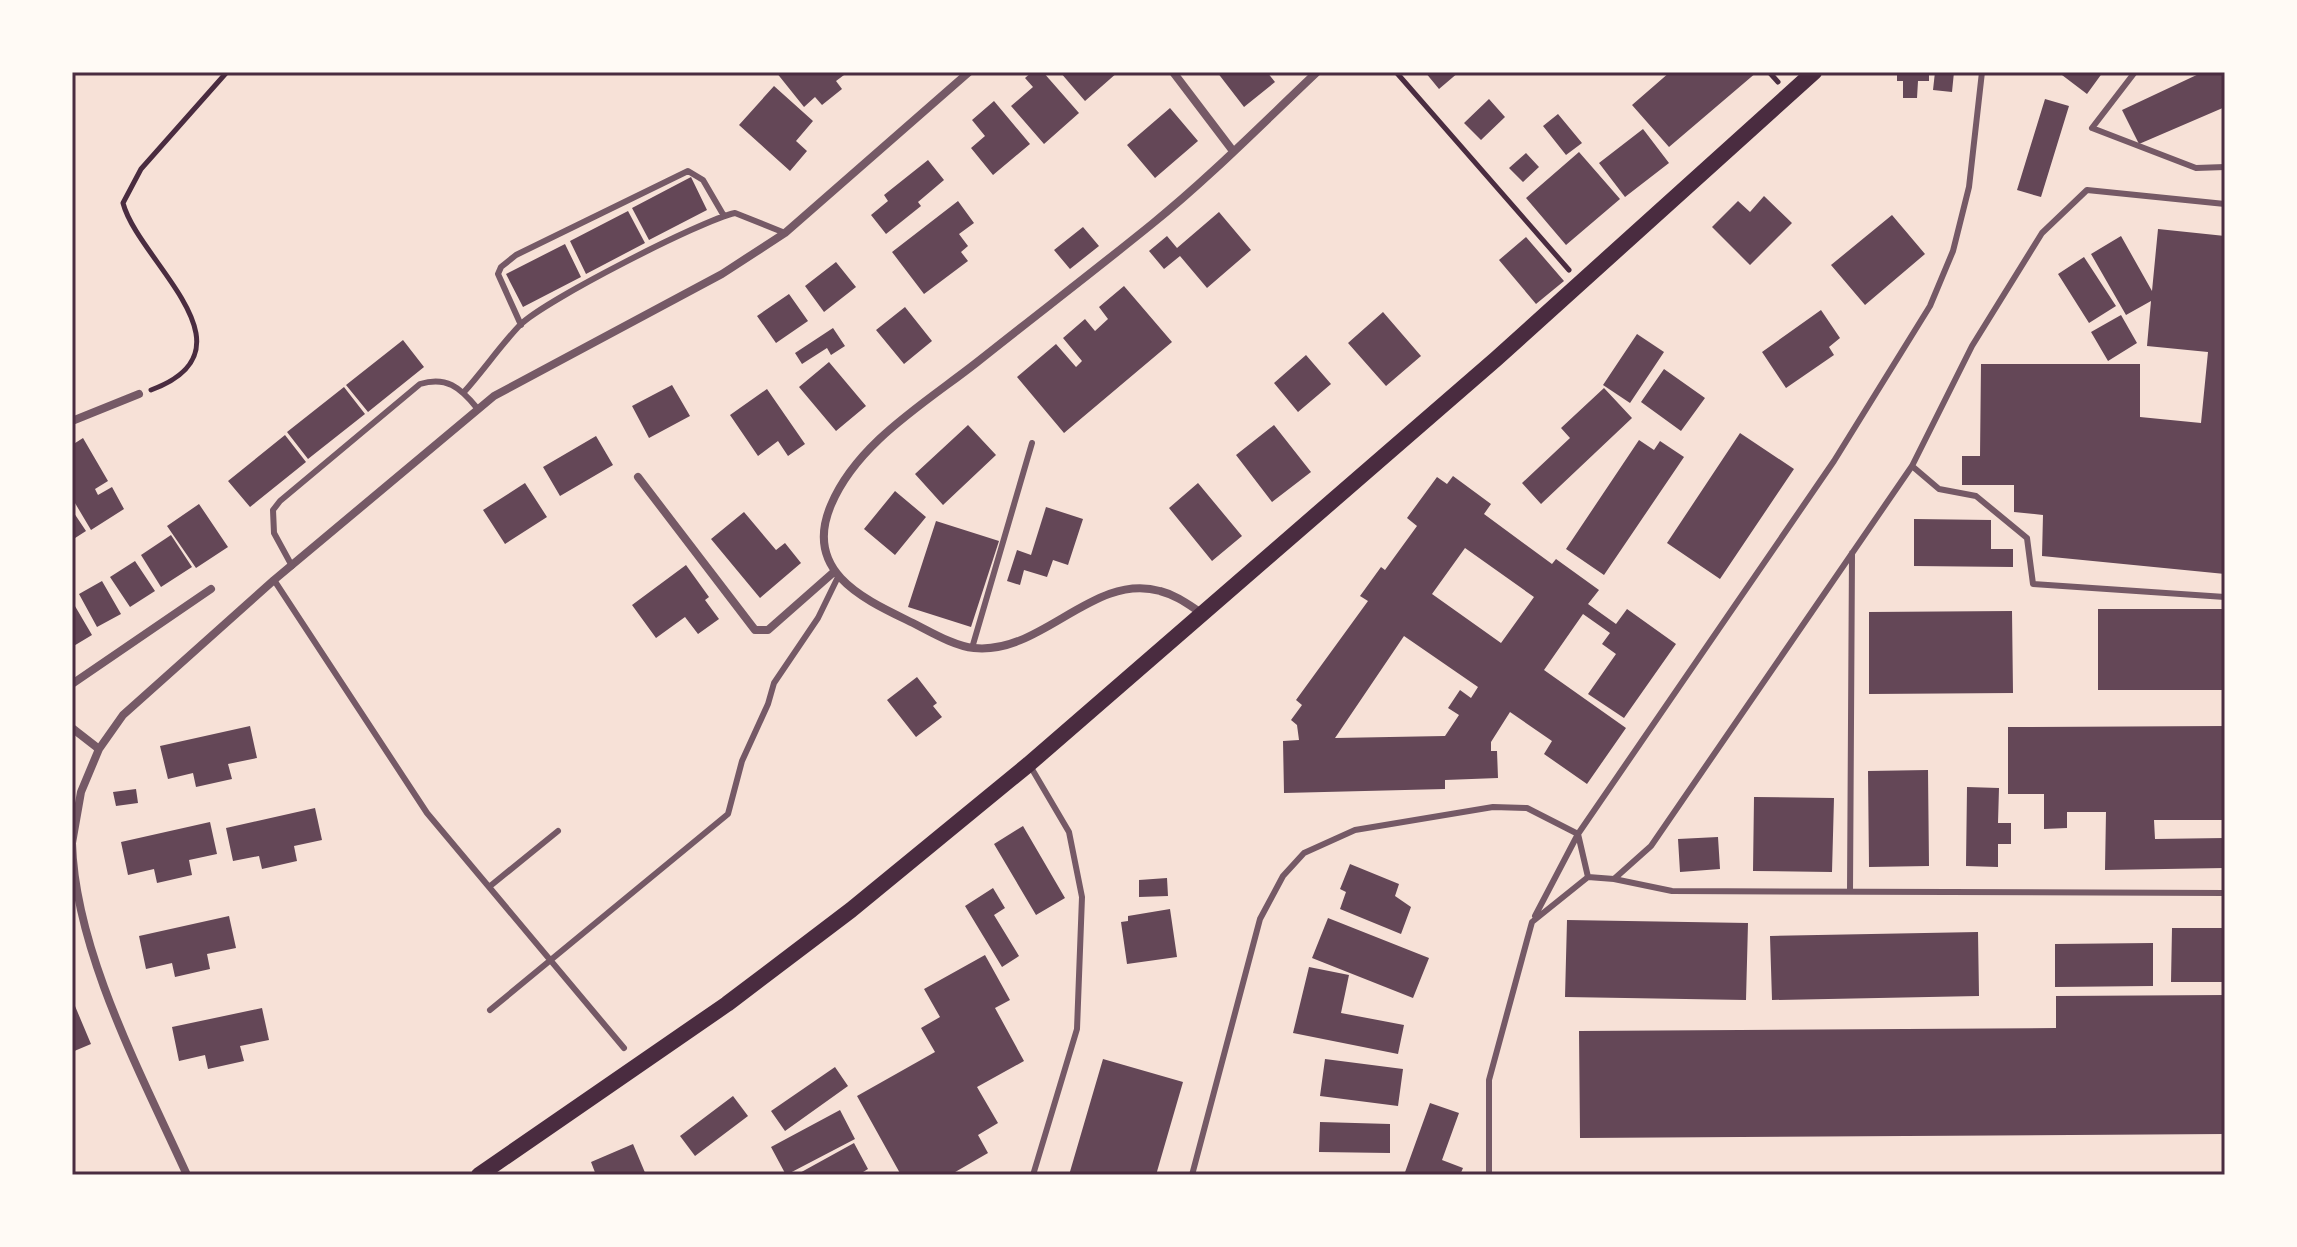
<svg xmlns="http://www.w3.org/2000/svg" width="2297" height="1247" viewBox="0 0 2297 1247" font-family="Figtree,sans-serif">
	<rect width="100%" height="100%" fill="#f7e1d7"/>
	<!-- building -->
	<path fill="#644757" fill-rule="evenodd" d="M 776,72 L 848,72 L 836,81 L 842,89 L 822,105 L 815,97 L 804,107 Z
		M 1032,72 L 1043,72 L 1079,113 L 1044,144 L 1011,106 L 1033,87 L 1025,78 Z
		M 1060,72 L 1118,72 L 1085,101 Z
		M 1217,72 L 1267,72 L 1275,82 L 1244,107 Z
		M 1425,72 L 1459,72 L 1439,89 Z
		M 1670,72 L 1757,72 L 1669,147 L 1632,105 Z
		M 1897,72 L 1929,72 L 1929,81 L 1918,81 L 1917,98 L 1903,98 L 1903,81 L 1897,81 Z
		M 1935,72 L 1954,72 L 1952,92 L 1933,90 Z
		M 2058,72 L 2103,72 L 2087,94 Z
		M 2203,72 L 2225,72 L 2225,107 L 2139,144 L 2122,110 Z
		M 774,86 L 813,121 L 796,141 L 807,151 L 790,171 L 739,125 Z
		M 1489,99 L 1505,117 L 1481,140 L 1464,123 Z
		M 2045,99 L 2069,106 L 2041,197 L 2017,190 Z
		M 994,101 L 1030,144 L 993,175 L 971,148 L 985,136 L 972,120 Z
		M 1170,108 L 1198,141 L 1155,178 L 1127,145 Z
		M 1558,114 L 1582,143 L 1566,155 L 1543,126 Z
		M 1643,129 L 1669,163 L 1625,197 L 1599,163 Z
		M 1579,152 L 1620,199 L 1566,245 L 1526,198 Z
		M 1526,153 L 1539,167 L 1523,182 L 1509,168 Z
		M 928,160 L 944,180 L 918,202 L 921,206 L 886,234 L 871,215 L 888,201 L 884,195 Z
		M 691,177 L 707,210 L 649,240 L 632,208 Z
		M 1764,196 L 1792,223 L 1750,265 L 1712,227 L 1738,201 L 1750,212 Z
		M 958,201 L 974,223 L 959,234 L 968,246 L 961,252 L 968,261 L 924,294 L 892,252 Z
		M 628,211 L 645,243 L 586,274 L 570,241 Z
		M 1219,212 L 1251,250 L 1207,288 L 1180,256 L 1164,269 L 1149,251 L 1167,236 L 1177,248 Z
		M 1892,215 L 1925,254 L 1865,305 L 1831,265 Z
		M 1083,227 L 1099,246 L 1070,269 L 1054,250 Z
		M 2158,229 L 2225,236 L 2225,574 L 2042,556 L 2043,515 L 2014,512 L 2014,485 L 1962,485 L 1962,456 L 1980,456 L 1981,364 L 2140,364 L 2140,417 L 2201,423 L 2208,352 L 2147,346 L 2151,301 L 2126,315 L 2091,254 L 2121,236 L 2152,291 Z
		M 1526,237 L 1564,281 L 1536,304 L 1499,260 Z
		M 565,244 L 581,277 L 523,307 L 506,274 Z
		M 2084,257 L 2116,306 L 2089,323 L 2058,274 Z
		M 836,262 L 856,287 L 824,312 L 805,286 Z
		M 1124,286 L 1172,342 L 1064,433 L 1017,377 L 1056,344 L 1076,367 L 1082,361 L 1063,338 L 1085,319 L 1095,331 L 1108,319 L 1099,307 Z
		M 789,294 L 808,321 L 776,343 L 757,316 Z
		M 905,307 L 932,341 L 904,364 L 876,330 Z
		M 1821,310 L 1840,338 L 1829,347 L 1834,355 L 1786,388 L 1762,352 Z
		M 1383,312 L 1421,356 L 1386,386 L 1348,343 Z
		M 2121,315 L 2137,343 L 2108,361 L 2091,332 Z
		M 833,328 L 845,346 L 831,355 L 827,348 L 802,364 L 795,353 Z
		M 1637,334 L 1664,352 L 1630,403 L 1603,385 Z
		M 403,340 L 424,367 L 368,412 L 346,385 Z
		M 1306,355 L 1331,384 L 1298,412 L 1274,383 Z
		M 829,362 L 866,406 L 836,431 L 799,387 Z
		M 1664,369 L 1705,398 L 1681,431 L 1641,402 Z
		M 672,385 L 690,416 L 649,438 L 632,406 Z
		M 344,387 L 365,414 L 308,459 L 287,432 Z
		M 1604,388 L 1632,418 L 1541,504 L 1522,483 L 1570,438 L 1561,428 Z
		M 767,389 L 805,444 L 788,456 L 778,441 L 758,456 L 730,415 Z
		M 968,425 L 996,455 L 943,505 L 915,474 Z
		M 1274,425 L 1311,472 L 1272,502 L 1236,455 Z
		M 1740,433 L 1794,469 L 1720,579 L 1667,543 Z
		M 285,435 L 306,462 L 250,507 L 228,481 Z
		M 596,436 L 613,465 L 560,496 L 543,467 Z
		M 83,438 L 108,481 L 95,489 L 98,495 L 112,487 L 124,509 L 91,530 L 72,498 L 72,445 Z
		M 1639,440 L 1654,450 L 1660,441 L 1684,457 L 1604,575 L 1566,549 Z
		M 1453,476 L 1491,504 L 1484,514 L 1552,564 L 1556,559 L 1599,590 L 1588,604 L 1616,624 L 1627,609 L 1676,644 L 1624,718 L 1588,694 L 1616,654 L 1602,644 L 1610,633 L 1583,614 L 1544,670 L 1626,728 L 1587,784 L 1544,754 L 1552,741 L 1510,712 L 1491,742 L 1491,751 L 1497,751 L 1498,778 L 1445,780 L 1445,789 L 1284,793 L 1283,741 L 1299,740 L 1297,725 L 1291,720 L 1302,705 L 1296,700 L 1368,601 L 1360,596 L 1381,567 L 1385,570 L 1417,526 L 1407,518 L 1437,477 L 1447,484 ZM 1465,548 L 1534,597 L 1501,643 L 1432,594 ZM 1404,636 L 1478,687 L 1471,698 L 1460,690 L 1448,708 L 1459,715 L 1445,736 L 1335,738 Z
		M 525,483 L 547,517 L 505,544 L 483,510 Z
		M 1198,483 L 1242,536 L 1212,561 L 1169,508 Z
		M 895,491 L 926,517 L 895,555 L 864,529 Z
		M 199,504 L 228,547 L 196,568 L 167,526 Z
		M 1046,507 L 1083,519 L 1068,565 L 1053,560 L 1047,577 L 1024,570 L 1020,585 L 1007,581 L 1017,550 L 1031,555 Z
		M 72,510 L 86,531 L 72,540 Z
		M 744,512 L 776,550 L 785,543 L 801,563 L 760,598 L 711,539 Z
		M 1914,519 L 1991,520 L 1991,549 L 2013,549 L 2013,567 L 1914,566 Z
		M 936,521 L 999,541 L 971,627 L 908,607 Z
		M 171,535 L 192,567 L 161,587 L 141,555 Z
		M 135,561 L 155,591 L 130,607 L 110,577 Z
		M 686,565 L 709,597 L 705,600 L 719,619 L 698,634 L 685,617 L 656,638 L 632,605 Z
		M 102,581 L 121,614 L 97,627 L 79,594 Z
		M 72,601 L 92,635 L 72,647 Z
		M 2098,609 L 2225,609 L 2225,690 L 2098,690 Z
		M 2012,611 L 2013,693 L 1869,694 L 1869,612 Z
		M 917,677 L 937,703 L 933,706 L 942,717 L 916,737 L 887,700 Z
		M 250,726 L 257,758 L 228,764 L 232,779 L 196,787 L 193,773 L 168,779 L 160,746 Z
		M 2225,726 L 2225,820 L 2154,820 L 2155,839 L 2225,838 L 2225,868 L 2105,870 L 2106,812 L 2067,812 L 2067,828 L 2044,829 L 2044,794 L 2008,794 L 2008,727 Z
		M 1928,770 L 1929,866 L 1869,867 L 1868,771 Z
		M 1967,787 L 1999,788 L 1998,823 L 2011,823 L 2011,844 L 1998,844 L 1998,867 L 1966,866 Z
		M 136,789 L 138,803 L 116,806 L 113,792 Z
		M 1754,797 L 1834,798 L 1832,872 L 1753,871 Z
		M 315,808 L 322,840 L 294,846 L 297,861 L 262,869 L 259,856 L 233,861 L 226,828 Z
		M 210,822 L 217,854 L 189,860 L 192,875 L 157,883 L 154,869 L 128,875 L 121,842 Z
		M 1023,826 L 1065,898 L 1036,915 L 994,844 Z
		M 1718,837 L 1720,869 L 1680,872 L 1678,839 Z
		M 1350,864 L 1399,884 L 1395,896 L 1411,907 L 1401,934 L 1340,909 L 1346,892 L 1340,889 Z
		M 1167,878 L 1168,896 L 1139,897 L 1139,880 Z
		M 993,888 L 1005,908 L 994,915 L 1019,956 L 1002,967 L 965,906 Z
		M 1170,909 L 1177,957 L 1127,964 L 1121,922 L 1128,921 L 1128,916 Z
		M 229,916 L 236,948 L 207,954 L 210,969 L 175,977 L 172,963 L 146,969 L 139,936 Z
		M 1328,918 L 1429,958 L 1413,998 L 1312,958 Z
		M 1567,920 L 1748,923 L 1746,1000 L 1565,997 Z
		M 2172,928 L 2225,928 L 2225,982 L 2171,982 Z
		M 1978,932 L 1979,996 L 1772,1000 L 1770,936 Z
		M 2153,943 L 2153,986 L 2055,987 L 2055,944 Z
		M 985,955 L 1010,1000 L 995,1008 L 1024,1061 L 977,1087 L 998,1123 L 978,1135 L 988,1153 L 950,1175 L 901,1175 L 857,1096 L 935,1052 L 921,1028 L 940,1017 L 924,989 Z
		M 1309,967 L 1349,975 L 1341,1013 L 1404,1025 L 1398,1054 L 1293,1033 Z
		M 2225,995 L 2225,1134 L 1580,1138 L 1579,1031 L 2056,1028 L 2056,996 Z
		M 75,1006 L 91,1044 L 72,1052 L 72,1007 Z
		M 262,1008 L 269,1040 L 240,1046 L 244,1061 L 208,1069 L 205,1055 L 179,1061 L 172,1027 Z
		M 1103,1059 L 1183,1082 L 1156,1175 L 1069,1175 Z
		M 1325,1059 L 1403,1069 L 1398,1106 L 1320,1096 Z
		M 835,1067 L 848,1086 L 785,1131 L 771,1111 Z
		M 733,1096 L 748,1116 L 695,1156 L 680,1136 Z
		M 1430,1103 L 1459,1113 L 1442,1160 L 1463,1168 L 1460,1175 L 1404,1175 Z
		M 840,1110 L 855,1139 L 786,1175 L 771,1147 Z
		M 1320,1122 L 1390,1124 L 1390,1153 L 1319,1152 Z
		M 854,1143 L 868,1169 L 858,1175 L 796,1175 Z
		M 633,1144 L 646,1175 L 596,1175 L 591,1162 Z"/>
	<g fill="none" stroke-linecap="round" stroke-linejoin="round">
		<!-- path -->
		<path stroke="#4a2c40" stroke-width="5" d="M 1396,72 L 1569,270
			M 1769,72 L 1778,82
			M 151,390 C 262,349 138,261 123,203 L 141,169 L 227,72"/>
		<!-- service -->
		<path stroke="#755966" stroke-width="6" d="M 2135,72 L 2092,128 L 2196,168 L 2225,167
			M 521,325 L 498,274 L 501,267 L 516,255 L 688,171 L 703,180 L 724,216
			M 464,392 C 483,371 500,346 520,325 C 544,301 702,220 735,213 L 785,233
			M 1912,466 L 1939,489 L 1976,496 L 2027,538 L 2033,584 L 2225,597
			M 292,566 L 274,533 L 273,510 L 280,501 L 420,384 C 446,376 460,387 477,408
			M 274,580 L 427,813 L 624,1048
			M 972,648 L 1032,443
			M 1029,764 L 1069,832 L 1082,897 L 1077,1029 L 1033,1175
			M 1588,877 L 1578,834 L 1834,461 L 1930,306 L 1953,251 L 1969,187 L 1982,72
			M 1614,879 L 1672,891 L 2225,893
			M 489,887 L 558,831
			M 1850,891 L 1852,553
			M 490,1010 L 728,814 L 742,761 L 768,704 L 774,683 L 818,618 L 838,577
			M 1192,1175 L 1260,919 L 1283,876 L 1304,853 L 1355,830 L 1493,807 L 1527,808 L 1578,834 L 1535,916
			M 1489,1175 L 1489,1080 L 1532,922 L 1588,877 L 1614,879 L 1651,846 L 1912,466 L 1972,346 L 2042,233 L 2087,190 L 2225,204"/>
		<!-- minor -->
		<path stroke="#755966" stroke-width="8" d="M 1173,72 L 1233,151
			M 72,421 L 139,394
			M 638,477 L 755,630 L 768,630 L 835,571
			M 1203,614 C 1189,605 1176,595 1160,591 C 1093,572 1042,655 974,648 C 954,646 931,632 913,623 C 866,600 802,573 831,505 C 857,443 925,403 976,363 C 1035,316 1094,271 1152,224 C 1210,177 1263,123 1317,72
			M 72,684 L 211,589
			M 72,728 L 99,749
			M 72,843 L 81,792 L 99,749 L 123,715 L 274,580 L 494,396 L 722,274 L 785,233 L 969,72
			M 72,843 C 75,951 142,1076 187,1175"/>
		<!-- secondary -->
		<path stroke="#4a2c40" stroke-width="16" d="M 479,1175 L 727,1004 L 851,910 L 1029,764 L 1496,359 L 1814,72"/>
	</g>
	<!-- border -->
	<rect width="2297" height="1247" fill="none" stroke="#fffaf5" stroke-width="148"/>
	<rect x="74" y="74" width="2149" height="1099" fill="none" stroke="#4a2c40" stroke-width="3"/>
</svg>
